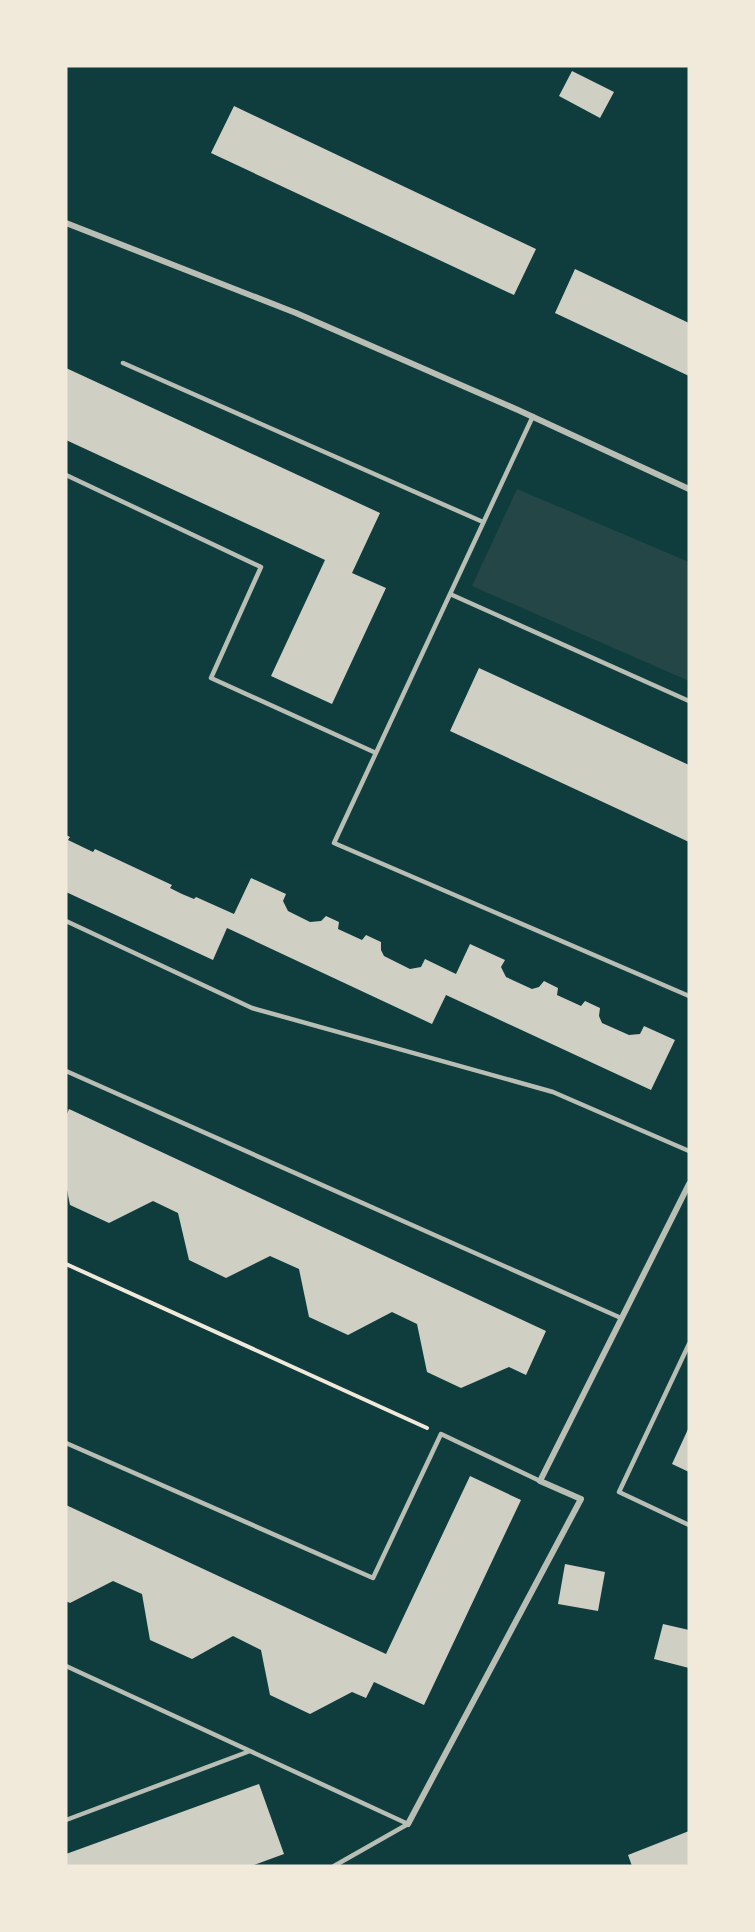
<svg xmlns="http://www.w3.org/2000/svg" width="755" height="1932" viewBox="0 0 755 1932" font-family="Ubuntu,sans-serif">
	<rect width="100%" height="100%" fill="#0f3d3e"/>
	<!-- green -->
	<path fill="#244646" d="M 517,489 L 689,562 L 689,681 L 472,586 Z"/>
	<!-- building -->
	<path fill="#cfcfc3" d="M 572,71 L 614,92 L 600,118 L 559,96 Z
		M 234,106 L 536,249 L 514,295 L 211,153 Z
		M 575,269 L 689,323 L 689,376 L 555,313 Z
		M 66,368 L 380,513 L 352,573 L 386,588 L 332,704 L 271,676 L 325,560 L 66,440 Z
		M 479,668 L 689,765 L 689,842 L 450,731 Z
		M 66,835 L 70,837 L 68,840 L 93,852 L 95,849 L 172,885 L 170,888 L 182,894 L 194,899 L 196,897 L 234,914 L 251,878 L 286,894 L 283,901 L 288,911 L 310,922 L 321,921 L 326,916 L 339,922 L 338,929 L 362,940 L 366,935 L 381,942 L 381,950 L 384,956 L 410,969 L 421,967 L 425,959 L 456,974 L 470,944 L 505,960 L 501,967 L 506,977 L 532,989 L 539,987 L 544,981 L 558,988 L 557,995 L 581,1006 L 585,1001 L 600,1008 L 599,1016 L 602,1023 L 629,1035 L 640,1034 L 644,1026 L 675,1040 L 651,1090 L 446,995 L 432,1024 L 227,928 L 213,960 L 66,892 Z
		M 69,1109 L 546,1331 L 526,1375 L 509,1367 L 461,1388 L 427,1372 L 417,1324 L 392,1312 L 348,1335 L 309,1317 L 299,1269 L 270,1256 L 226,1278 L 189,1260 L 178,1213 L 153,1201 L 109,1223 L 70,1205 L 66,1185 L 66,1116 Z
		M 689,1427 L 689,1472 L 672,1464 Z
		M 470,1476 L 521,1500 L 424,1705 L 374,1682 L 366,1698 L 352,1692 L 310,1714 L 270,1695 L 261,1650 L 233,1636 L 192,1659 L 150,1640 L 142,1594 L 113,1581 L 70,1603 L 66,1601 L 66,1505 L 386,1654 Z
		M 565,1564 L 605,1572 L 598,1611 L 558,1604 Z
		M 663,1624 L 689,1630 L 689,1668 L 654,1659 Z
		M 259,1784 L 284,1854 L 251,1866 L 66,1866 L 66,1854 Z
		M 689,1831 L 689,1866 L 632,1866 L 628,1855 Z"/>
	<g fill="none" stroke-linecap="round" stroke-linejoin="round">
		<!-- path -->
		<path stroke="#f1e9da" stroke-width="4" d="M 66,1264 L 427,1428"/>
		<!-- service -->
		<path stroke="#b8beb3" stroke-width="4.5" d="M 123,363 L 483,522
			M 533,416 L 334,843 L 689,996
			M 66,475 L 261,567 L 211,678 L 376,753
			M 450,594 L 689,701
			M 66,921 L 252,1008 L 553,1092 L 689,1151
			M 66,1071 L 621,1318
			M 689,1344 L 619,1492 L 689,1525
			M 66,1443 L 373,1578 L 441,1434 L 540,1481
			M 66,1666 L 408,1824 L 334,1866
			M 66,1820 L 250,1751"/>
		<!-- minor -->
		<path stroke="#b8beb3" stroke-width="6" d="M 66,223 L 296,313 L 518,410 L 689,489
			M 408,1824 L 581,1499 L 540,1481 L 689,1184"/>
	</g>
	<!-- border -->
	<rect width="755" height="1932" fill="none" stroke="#f1e9da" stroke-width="135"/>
</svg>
